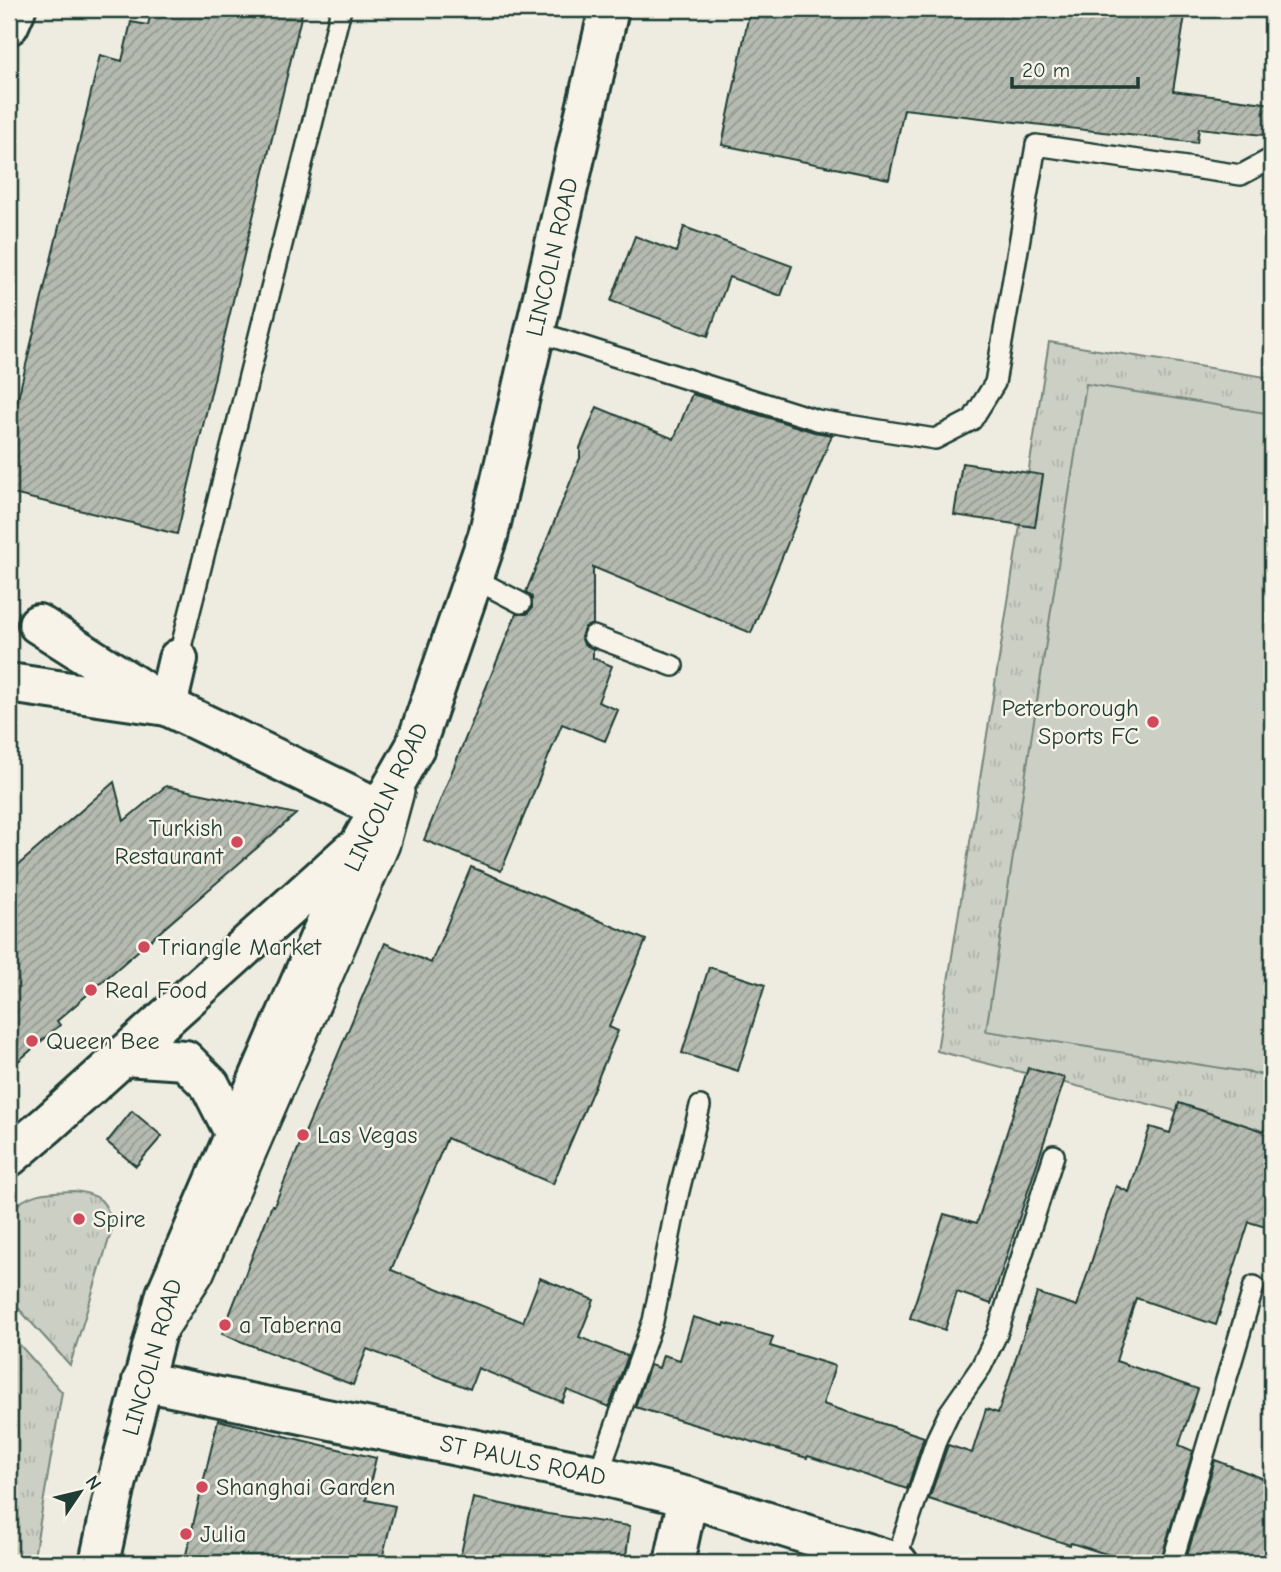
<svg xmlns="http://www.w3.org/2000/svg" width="1281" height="1572" viewBox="0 0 1281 1572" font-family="'Comic Neue',sans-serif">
	<defs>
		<pattern id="grass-tufts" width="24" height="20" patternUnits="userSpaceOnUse" patternTransform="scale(1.75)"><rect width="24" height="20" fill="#cccfc4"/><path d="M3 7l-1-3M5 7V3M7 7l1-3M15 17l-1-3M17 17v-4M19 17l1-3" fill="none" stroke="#afb3a9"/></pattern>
		<pattern id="building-hatch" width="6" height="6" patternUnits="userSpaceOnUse" patternTransform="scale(1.75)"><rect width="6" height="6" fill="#b5bbb0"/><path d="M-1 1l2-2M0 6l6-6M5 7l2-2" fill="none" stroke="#939990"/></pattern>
	</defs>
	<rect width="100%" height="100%" fill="#eeece1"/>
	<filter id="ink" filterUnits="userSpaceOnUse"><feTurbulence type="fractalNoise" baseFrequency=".0143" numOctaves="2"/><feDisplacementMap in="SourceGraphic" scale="14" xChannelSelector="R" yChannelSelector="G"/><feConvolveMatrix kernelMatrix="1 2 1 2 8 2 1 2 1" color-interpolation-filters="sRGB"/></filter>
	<g filter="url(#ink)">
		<!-- grass -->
		<path fill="url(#grass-tufts)" stroke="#76867c" stroke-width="2" d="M 1049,342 L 1272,378 L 1272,1135 L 937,1051 Z
			M 74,1191 C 101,1194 106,1201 113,1226 L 70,1365 L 9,1298 L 9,1211 C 32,1191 45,1192 74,1191 Z
			M 9,1333 L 62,1392 L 33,1563 L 9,1563 Z"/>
		<!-- pitch -->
		<path fill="#cccfc4" stroke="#76867c" stroke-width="2" d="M 1086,384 L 1272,414 L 1272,1076 L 986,1031 Z"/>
		<!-- building -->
		<path fill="url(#building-hatch)" stroke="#1f3d34" stroke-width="2" d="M 152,9 L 303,9 L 177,534 L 9,493 L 9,436 L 100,55 L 122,61 L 131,22 L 148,25 Z
			M 750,9 L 1186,9 L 1173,91 L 1272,104 L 1272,136 L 1199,128 L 1197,143 L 904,109 L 889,179 L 722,145 Z
			M 684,227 L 792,266 L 781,296 L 729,277 L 708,336 L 611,301 L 635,236 L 676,252 Z
			M 692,394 L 814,432 L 832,435 L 751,633 L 593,567 L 593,624 L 585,627 L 581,637 L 584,644 L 593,649 L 593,658 L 612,666 L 598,702 L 618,710 L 605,741 L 562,724 L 501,871 L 424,840 L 516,614 L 527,614 L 532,608 L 532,597 L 526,592 L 580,458 L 580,448 L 597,407 L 674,439 Z
			M 962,463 L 1043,475 L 1035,527 L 954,515 Z
			M 114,782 L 124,821 L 166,786 L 296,814 L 57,1021 L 60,1025 L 9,1069 L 9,873 Z
			M 471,867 L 646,940 L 609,1027 L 618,1031 L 553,1184 L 447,1138 L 391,1270 L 523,1322 L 540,1278 L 594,1300 L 579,1337 L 628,1356 L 609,1407 L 567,1390 L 562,1402 L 478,1368 L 470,1389 L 367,1349 L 353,1385 L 222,1334 L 272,1205 L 274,1206 L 385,943 L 431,963 Z
			M 709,967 L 765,985 L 738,1071 L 682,1053 Z
			M 1028,1068 L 1065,1078 L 991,1304 L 957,1292 L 945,1330 L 910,1318 L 944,1214 L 977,1223 Z
			M 1179,1103 L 1272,1134 L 1272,1229 L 1249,1222 L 1216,1325 L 1136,1298 L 1116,1361 L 1198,1389 L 1179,1445 L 1193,1451 L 1160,1563 L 1135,1563 L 1071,1543 L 1070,1545 L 929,1499 L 948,1445 L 972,1453 L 986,1409 L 998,1413 L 1037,1293 L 1077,1306 L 1116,1186 L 1129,1192 L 1150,1127 L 1170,1133 Z
			M 132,1111 L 162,1136 L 136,1166 L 107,1142 Z
			M 693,1317 L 724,1326 L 725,1323 L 773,1337 L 770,1346 L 835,1366 L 823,1404 L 924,1437 L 907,1489 L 808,1456 L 807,1458 L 635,1407 L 650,1365 L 659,1368 L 663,1355 L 680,1360 Z
			M 218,1420 L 376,1458 L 366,1500 L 395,1506 L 381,1563 L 184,1563 Z
			M 1215,1460 L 1272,1482 L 1272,1563 L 1185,1563 Z
			M 473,1498 L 548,1514 L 630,1526 L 625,1563 L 459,1563 Z"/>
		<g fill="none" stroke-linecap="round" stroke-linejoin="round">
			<defs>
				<path id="lane" d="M 534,331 L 817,420 L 935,439 L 972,420 L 995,383 L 1036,145 L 1241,175 L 1272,158
					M 473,578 L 521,603
					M 593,636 L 673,666
					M 178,659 L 341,9
					M 168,1331 L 203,1276 L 389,847 L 404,792
					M 598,1475 L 653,1321 L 679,1191 L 700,1106
					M 895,1562 L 937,1438 L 949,1413 L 981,1367 L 997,1334 L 1054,1155
					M 1172,1563 L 1254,1286"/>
				<path id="street" d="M 9,25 L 16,9
					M 38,624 L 167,706 L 178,659
					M 9,683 L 167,706 L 380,809
					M 674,1563 L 688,1497"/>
				<path id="secondary" d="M 124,1056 L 185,1060 L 210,1085 L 235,1134
					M 9,1157 L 47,1125 L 349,853
					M 142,1381 L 598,1475 L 688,1497 L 898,1563
					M 99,1563 L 116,1485 L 166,1294 L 360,844 L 415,747 L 488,536 L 609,9"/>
			</defs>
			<!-- lane casing -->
			<use href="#lane" stroke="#1f3d34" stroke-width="24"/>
			<!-- street casing -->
			<use href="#street" stroke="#1f3d34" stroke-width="44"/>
			<!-- secondary casing -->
			<use href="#secondary" stroke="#1f3d34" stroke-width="44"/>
			<!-- lane -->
			<use href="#lane" stroke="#f7f3e8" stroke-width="19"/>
			<!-- street -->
			<use href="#street" stroke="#f7f3e8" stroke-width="38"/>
			<!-- secondary -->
			<use href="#secondary" stroke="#f7f3e8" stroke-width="38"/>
		</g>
	</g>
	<!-- markers -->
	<g fill="#d1495b" stroke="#f7f3e8" stroke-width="2.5">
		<circle cx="1153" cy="722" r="7"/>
		<circle cx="237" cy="842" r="7"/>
		<circle cx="144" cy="947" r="7"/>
		<circle cx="91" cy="990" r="7"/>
		<circle cx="32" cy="1041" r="7"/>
		<circle cx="303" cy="1135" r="7"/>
		<circle cx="79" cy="1219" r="7"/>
		<circle cx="225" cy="1325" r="7"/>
		<circle cx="202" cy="1487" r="7"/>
		<circle cx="186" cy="1534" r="7"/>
	</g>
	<g text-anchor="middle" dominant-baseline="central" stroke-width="5" stroke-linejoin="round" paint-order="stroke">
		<!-- street labels -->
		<g font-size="24" fill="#1f3d34" stroke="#f7f3e8">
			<text transform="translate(552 257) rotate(-77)">LINCOLN ROAD</text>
			<text transform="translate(386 797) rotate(-64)">LINCOLN ROAD</text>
			<text transform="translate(152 1357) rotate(-74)">LINCOLN ROAD</text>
			<text transform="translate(523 1460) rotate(12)">ST PAULS ROAD</text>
		</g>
		<!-- poi labels -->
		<g font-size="24" fill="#1f3d34" stroke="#f7f3e8" text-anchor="start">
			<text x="1139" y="708" text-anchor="end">Peterborough<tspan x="1139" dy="28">Sports FC</tspan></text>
			<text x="223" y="828" text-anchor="end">Turkish<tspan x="223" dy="28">Restaurant</tspan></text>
			<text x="158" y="947">Triangle Market</text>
			<text x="105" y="990">Real Food</text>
			<text x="46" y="1041">Queen Bee</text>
			<text x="317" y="1135">Las Vegas</text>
			<text x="93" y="1219">Spire</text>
			<text x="239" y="1325">a Taberna</text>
			<text x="216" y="1487">Shanghai Garden</text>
			<text x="200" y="1534">Julia</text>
		</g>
	</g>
	<!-- margin -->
	<rect width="1281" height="1572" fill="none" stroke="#f7f3e8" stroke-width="35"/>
	<rect x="18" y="18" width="1246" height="1537" fill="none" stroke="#1f3d34" stroke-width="2.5" filter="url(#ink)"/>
	<!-- north arrow -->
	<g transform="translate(80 1492) rotate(55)" stroke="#f7f3e8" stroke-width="5" paint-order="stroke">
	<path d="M0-5L12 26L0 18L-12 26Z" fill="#1f3d34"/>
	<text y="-10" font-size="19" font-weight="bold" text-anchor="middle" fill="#1f3d34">N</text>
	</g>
	<!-- scale -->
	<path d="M1012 77v10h126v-10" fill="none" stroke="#1f3d34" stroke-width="3.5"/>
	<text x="1022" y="77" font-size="21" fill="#1f3d34" stroke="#f7f3e8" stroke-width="5" paint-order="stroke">20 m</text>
</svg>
